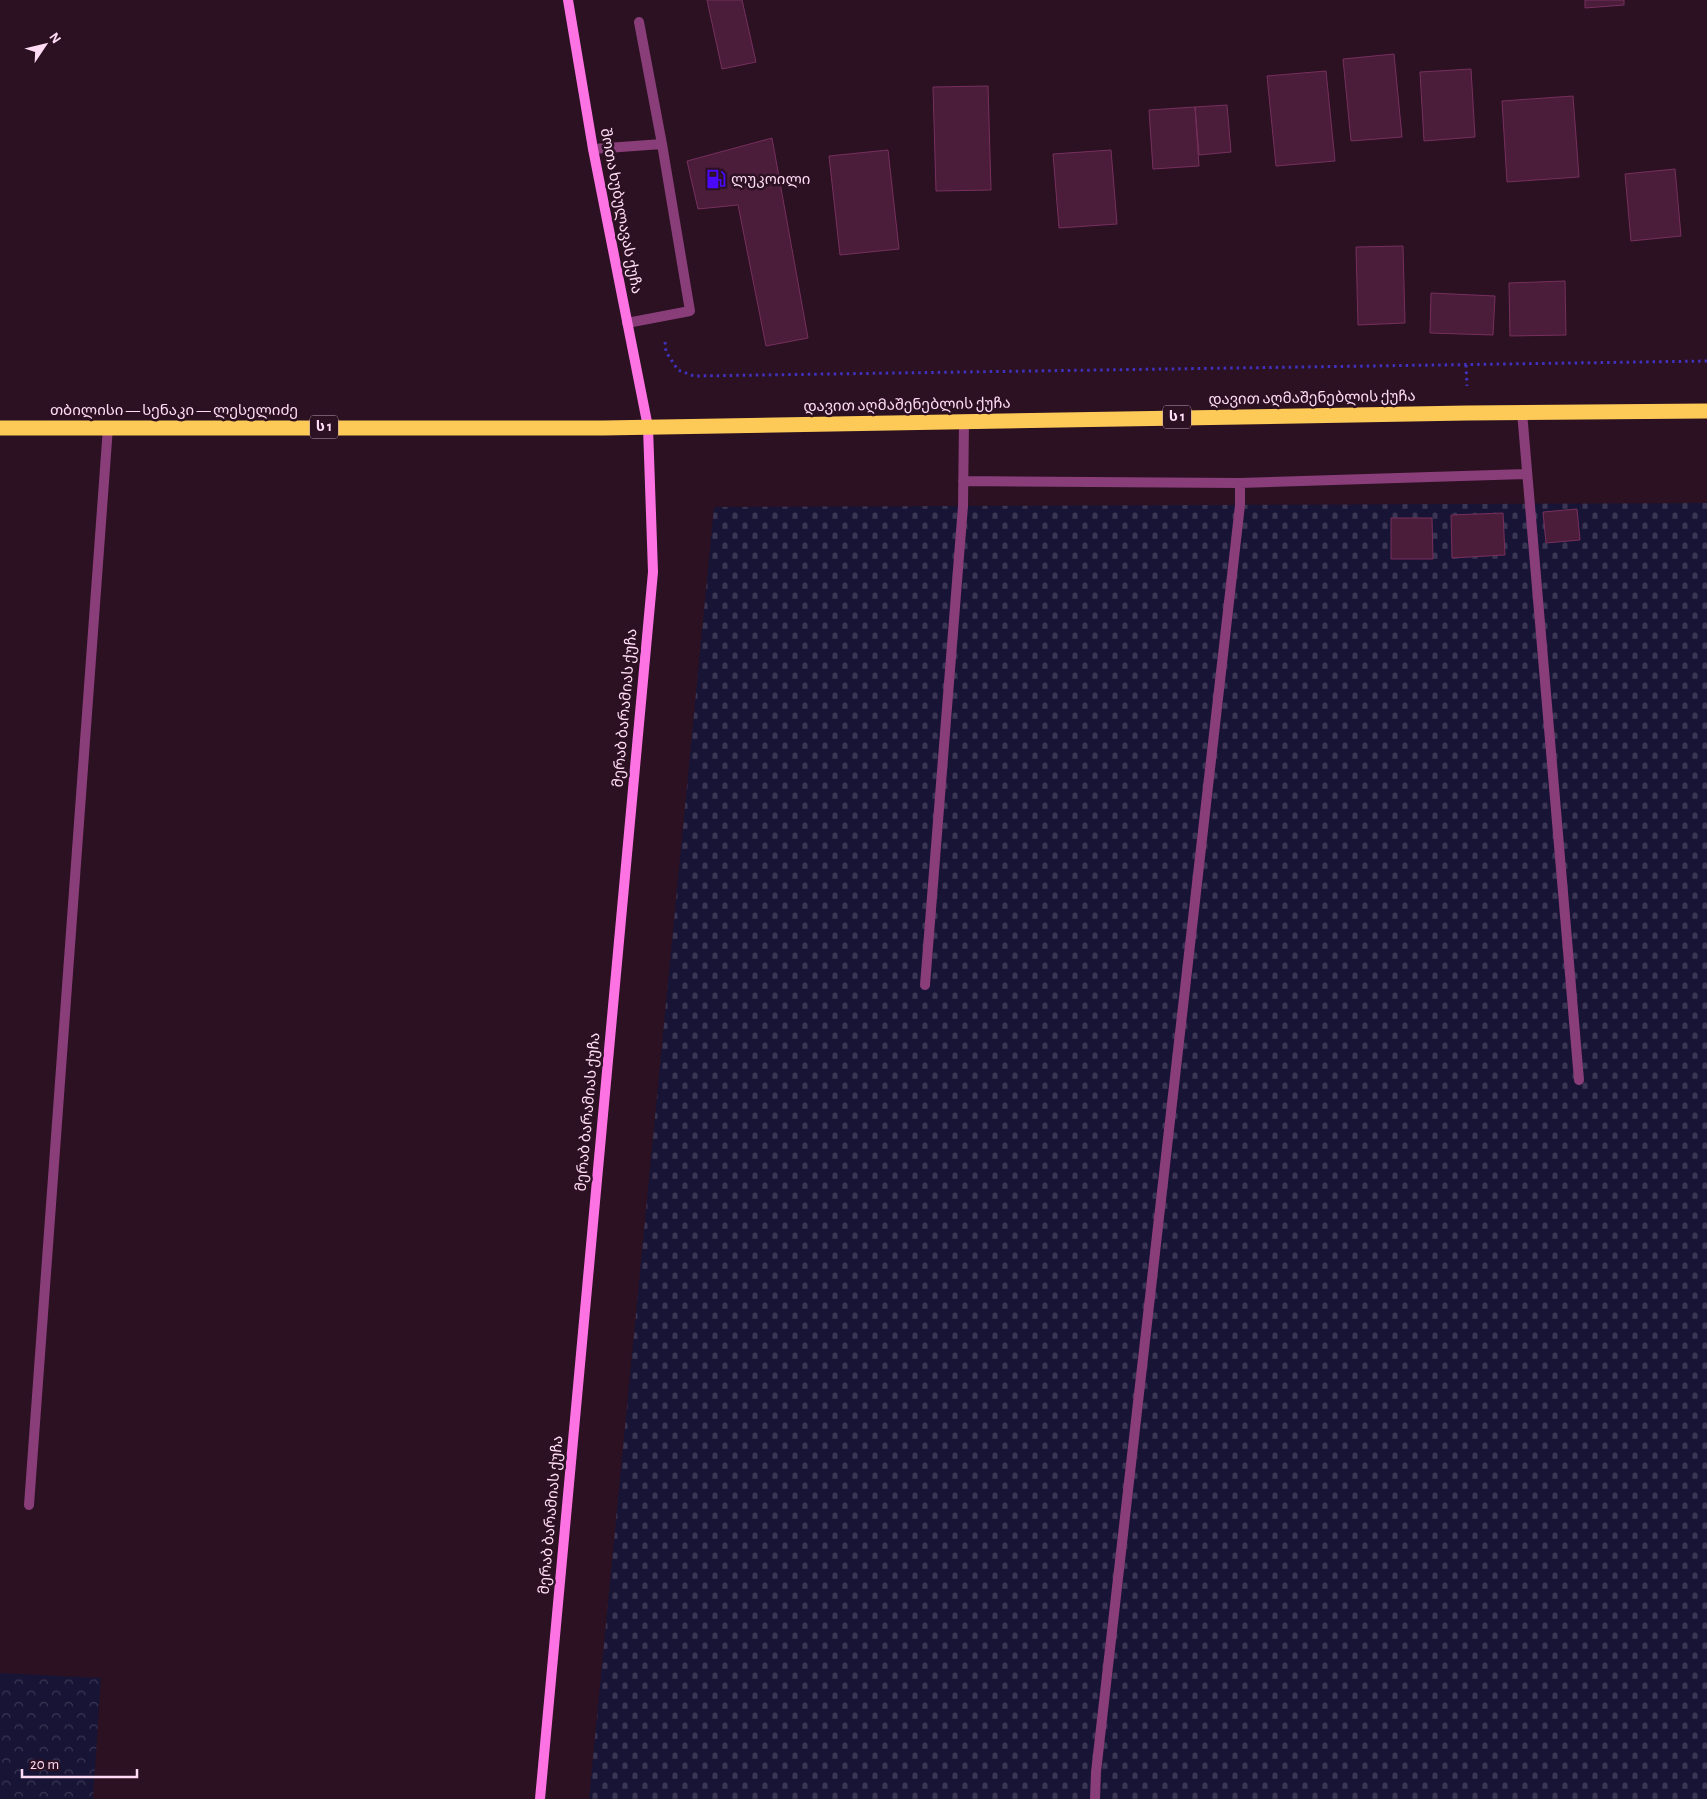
<svg xmlns="http://www.w3.org/2000/svg" width="1707" height="1799" viewBox="0 0 1707 1799" font-family="'Alegreya Sans','Noto Sans Georgian',sans-serif">
	<defs>
		<pattern id="forest-crowns" width="20" height="18" patternUnits="userSpaceOnUse" patternTransform="scale(1.25)"><rect width="20" height="18" fill="#181435"/><path d="M2 6a3 3 0 1 1 6 0M12 15a3 3 0 1 1 6 0" fill="none" stroke="#3b3653"/></pattern>
		<pattern id="cemetery-stones" width="16" height="16" patternUnits="userSpaceOnUse" patternTransform="scale(1.25)"><rect width="16" height="16" fill="#181435"/><path d="M2 7V4a2 2 0 0 1 4 0v3zM10 15v-3a2 2 0 0 1 4 0v3z" fill="#3b3653"/></pattern>
	</defs>
	<rect width="100%" height="100%" fill="#2b1122"/>
	<!-- forest -->
	<path fill="url(#forest-crowns)" d="M 0,1673 L 101,1678 L 93,1799 L 0,1799 Z"/>
	<!-- cemetery -->
	<path fill="url(#cemetery-stones)" d="M 1707,503 L 1707,1799 L 589,1799 L 714,507 Z"/>
	<!-- building -->
	<path fill="#4b1d3a" stroke="#772f5d" d="M 707,0 L 742,0 L 756,62 L 722,69 Z
		M 1585,0 L 1624,0 L 1624,5 L 1585,8 Z
		M 1394,54 L 1402,137 L 1351,141 L 1343,59 Z
		M 1471,69 L 1475,137 L 1424,141 L 1420,72 Z
		M 1326,71 L 1335,161 L 1276,166 L 1267,76 Z
		M 988,86 L 991,190 L 936,191 L 933,87 Z
		M 1573,96 L 1579,177 L 1507,182 L 1502,101 Z
		M 1227,105 L 1231,152 L 1199,155 L 1195,107 Z
		M 1195,107 L 1199,166 L 1153,169 L 1149,110 Z
		M 772,138 L 808,338 L 766,346 L 738,205 L 698,209 L 687,161 Z
		M 888,150 L 899,249 L 840,255 L 829,156 Z
		M 1111,150 L 1117,224 L 1059,228 L 1053,154 Z
		M 1675,169 L 1681,236 L 1631,241 L 1625,174 Z
		M 1403,246 L 1405,323 L 1358,325 L 1356,247 Z
		M 1565,281 L 1566,335 L 1510,336 L 1509,283 Z
		M 1431,293 L 1495,296 L 1493,335 L 1430,333 Z
		M 1577,509 L 1580,540 L 1546,543 L 1543,512 Z
		M 1503,513 L 1505,555 L 1452,558 L 1451,515 Z
		M 1391,518 L 1432,518 L 1433,559 L 1391,559 Z"/>
	<g fill="none" stroke-linecap="round" stroke-linejoin="round">
		<!-- path -->
		<path stroke="#4131bc" stroke-width="3" stroke-dasharray="2.5 4" stroke-linecap="butt" d="M 665,342 L 666,352 L 678,370 L 694,376 L 1707,361
			M 1466,365 L 1467,386"/>
		<!-- lane -->
		<path stroke="#893d79" stroke-width="10" d="M 593,149 L 662,144
			M 627,323 L 690,311 L 662,144 L 639,22
			M 1522,412 L 1579,1080
			M 963,481 L 1240,483 L 1527,474
			M 925,985 L 963,506 L 964,421
			M 1095,1799 L 1096,1772 L 1240,505 L 1240,483"/>
		<!-- street -->
		<path stroke="#893d79" stroke-width="10" d="M 29,1505 L 108,427"/>
		<!-- secondary -->
		<path stroke="#fe73e3" stroke-width="10" d="M 540,1799 L 653,572 L 648,427 L 593,149 L 568,0"/>
		<!-- highway -->
		<path stroke="#feca57" stroke-width="15" d="M 0,428 L 603,428 L 1467,413 L 1707,411"/>
	</g>
	<!-- icons -->
	<defs>
		<symbol id="fuel-bare" viewBox="-9 -9 18 18"><path d="M-5.5-6h7V0h2V4h1.3V-2.5L3-4.5l.8-.8L6-3V5H2.5V1h-1V6h-7ZM-4.2-4.7v3.2H.2V-4.7Z" fill="#4a08fd" stroke="#2b1122" stroke-width="2.5" paint-order="stroke"/></symbol>
	</defs>
	<g fill-rule="evenodd">
		<use href="#fuel-bare" x="702" y="165" width="28" height="28"/>
	</g>
	<g text-anchor="middle" dominant-baseline="central" stroke-width="5" stroke-linejoin="round" paint-order="stroke">
		<!-- shield labels -->
		<g fill="#2b1122" stroke="#bf9eb6" stroke-width="1">
			<rect x="1163" y="405.5" width="28" height="23" rx="4"/>
			<rect x="310" y="415.5" width="28" height="23" rx="4"/>
		</g>
		<g font-size="14" font-weight="bold" fill="#ffdbf5">
			<text x="1177" y="417">ს 1</text>
			<text x="324" y="427">ს 1</text>
		</g>
		<!-- poi labels -->
		<g font-size="15" fill="#ffdbf5" stroke="#2b1122" text-anchor="start">
			<text x="731" y="179">ლუკოილი</text>
		</g>
		<!-- street labels -->
		<g font-size="15" fill="#ffdbf5" stroke="#2b1122">
			<text transform="translate(621 211) rotate(79)">შოთა ხუბულავას ქუჩა</text>
			<text transform="translate(1312 398) rotate(-1)">დავით აღმაშენებლის ქუჩა</text>
			<text transform="translate(907 405) rotate(-1)">დავით აღმაშენებლის ქუჩა</text>
			<text x="174" y="410">თბილისი — სენაკი — ლესელიძე</text>
			<text transform="translate(625 708) rotate(-85)">მერაბ ბარამიას ქუჩა</text>
			<text transform="translate(588 1112) rotate(-85)">მერაბ ბარამიას ქუჩა</text>
			<text transform="translate(551 1515) rotate(-85)">მერაბ ბარამიას ქუჩა</text>
		</g>
	</g>
	<!-- north arrow -->
	<g transform="translate(45 45) rotate(55)" stroke="#2b1122" stroke-width="4" paint-order="stroke">
	<path d="M0-4L9 19L0 12L-9 19Z" fill="#ffdbf5"/>
	<text y="-8" font-size="14" font-weight="bold" text-anchor="middle" fill="#ffdbf5">N</text>
	</g>
	<!-- scale -->
	<path d="M22 1769v8h115v-8" fill="none" stroke="#ffdbf5" stroke-width="2.5"/>
	<text x="30" y="1769" font-size="15" fill="#ffdbf5" stroke="#2b1122" stroke-width="4" paint-order="stroke">20 m</text>
</svg>
